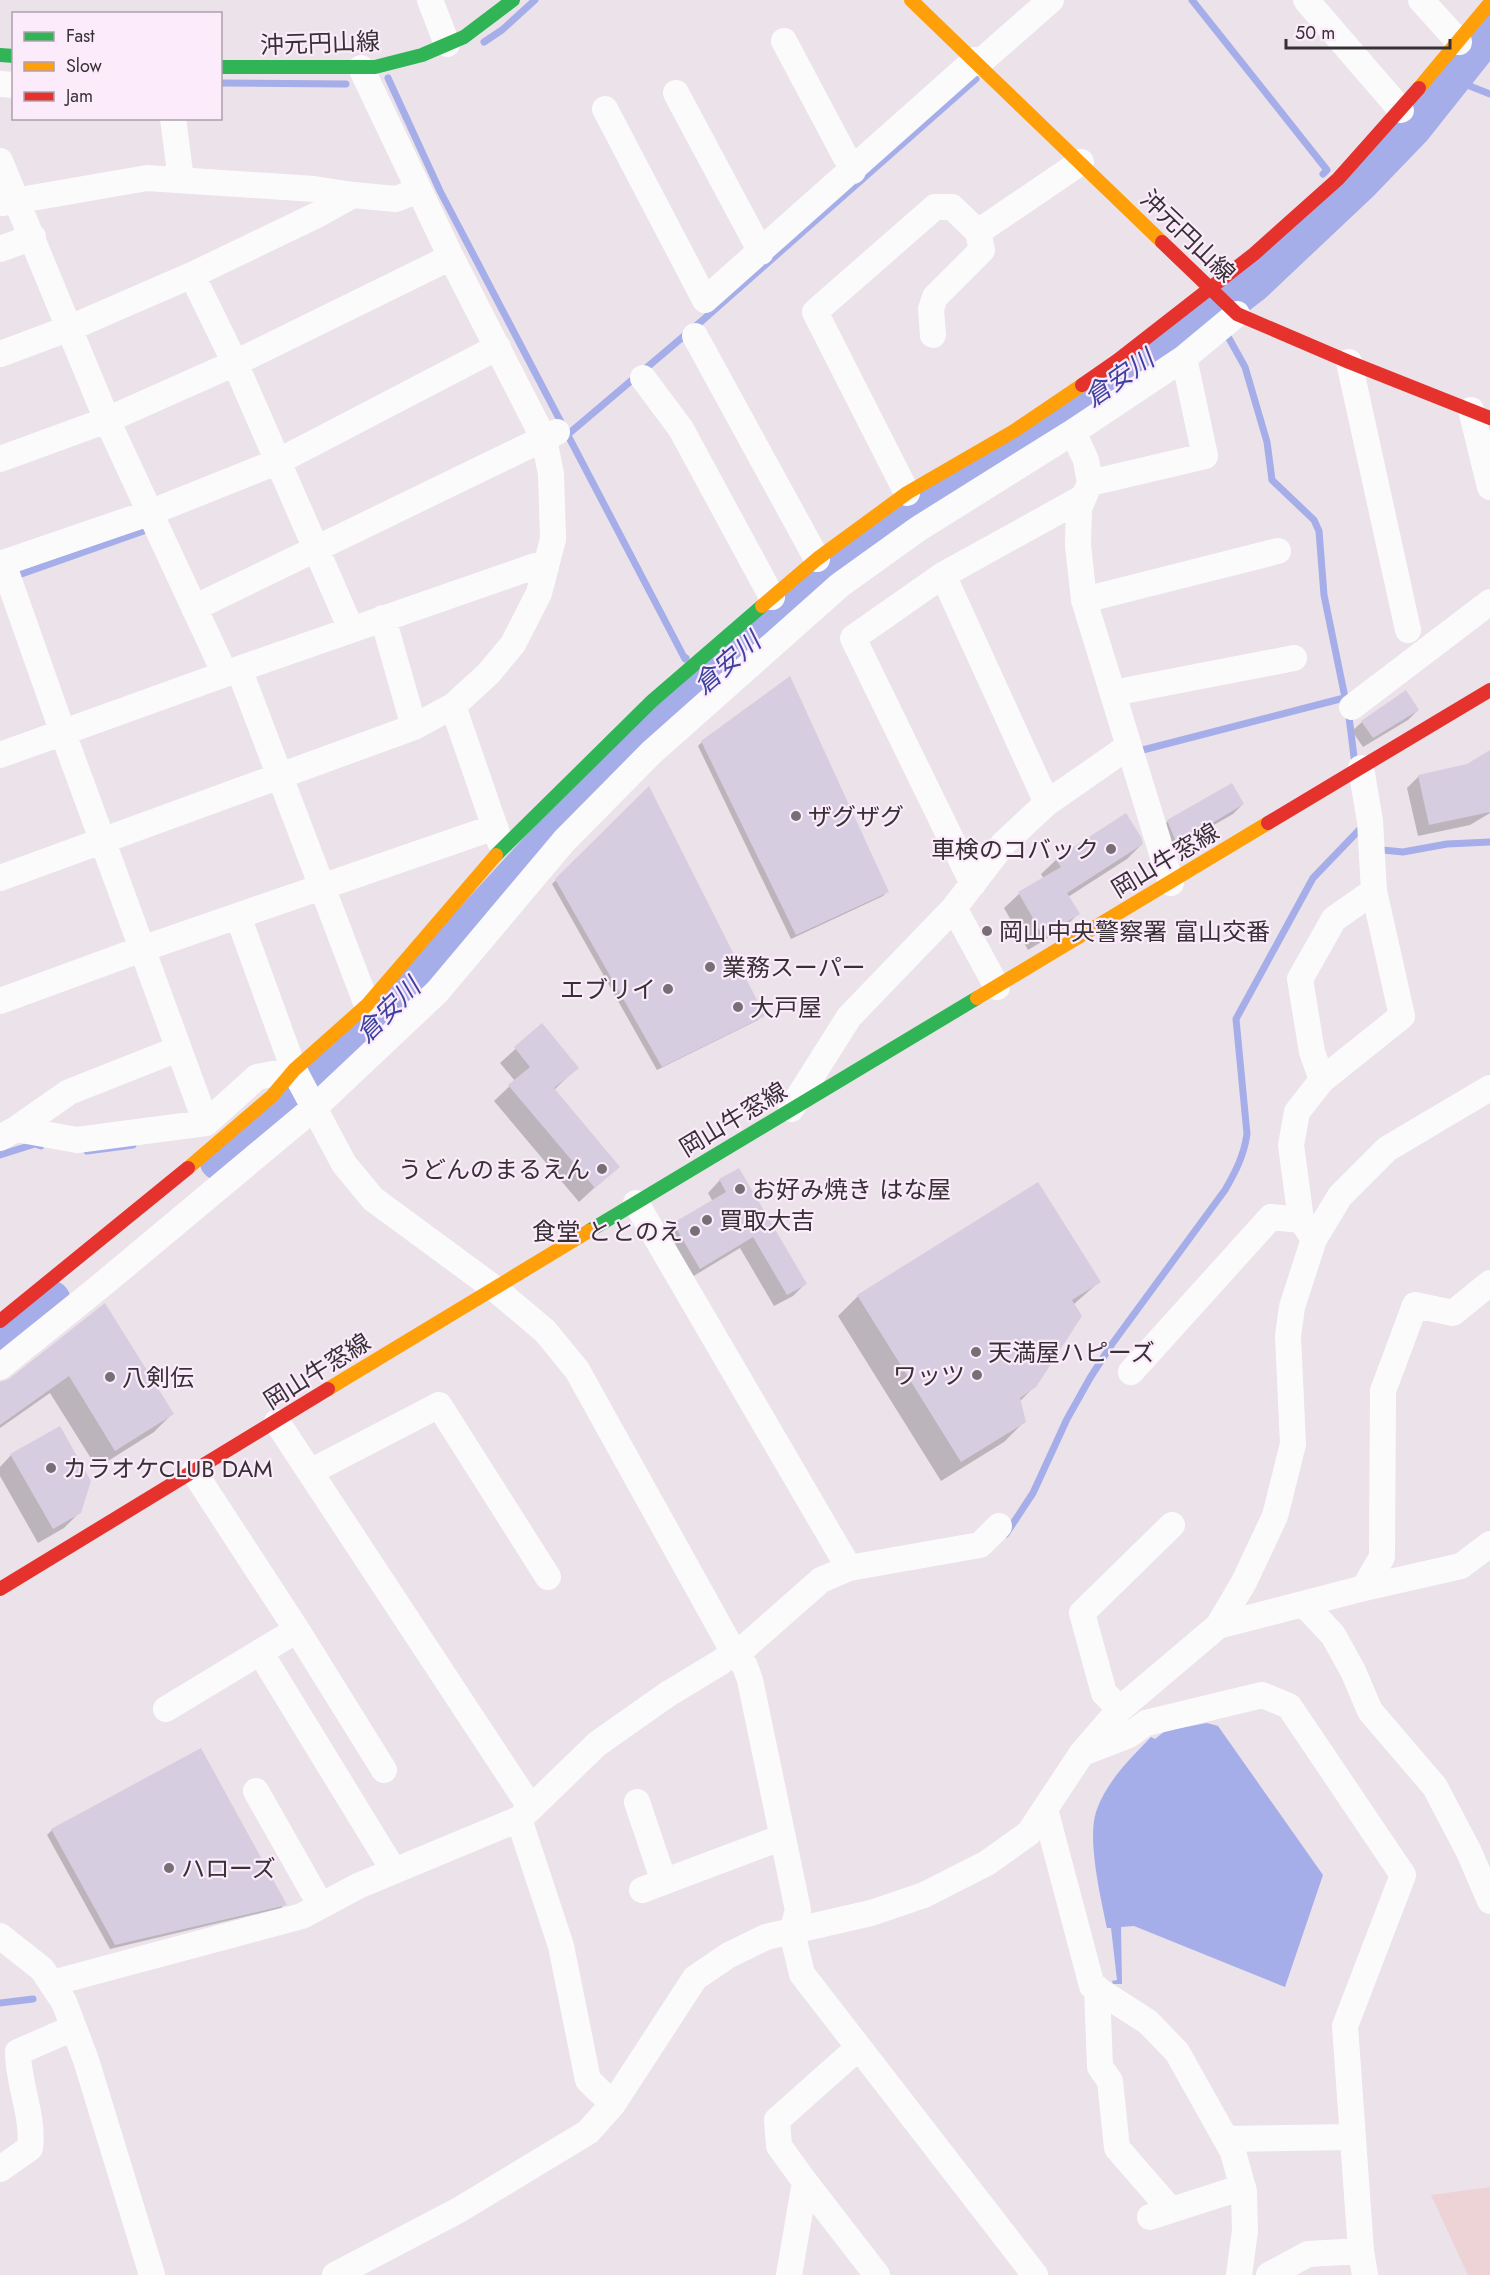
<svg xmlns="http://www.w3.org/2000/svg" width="1490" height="2275" viewBox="0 0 1490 2275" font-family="Jost,'Noto Sans JP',sans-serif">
	<rect width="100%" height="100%" fill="#ebe2ea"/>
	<!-- green -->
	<path fill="#eed3d6" d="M 1490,2187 L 1490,2275 L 1468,2275 L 1431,2195 Z"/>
	<!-- water -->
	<path fill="#a6aee9" d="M 1207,1723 L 1218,1726 L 1323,1875 L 1285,1987 L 1134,1926 L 1121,1927 L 1122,1984 L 1113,1984 L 1112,1981 L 1117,1980 L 1111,1928 L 1107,1928 C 1101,1899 1087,1840 1096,1812 C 1106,1782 1129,1760 1151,1737 L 1155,1739 L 1165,1731 Z"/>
	<!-- shadow -->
	<path fill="#0003" d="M 1418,710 L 1408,720 L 1363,747 L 1352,731 L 1362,722 Z
		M 702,742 L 887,892 L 883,896 L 791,939 L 698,746 Z
		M 1490,752 L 1490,813 L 1470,825 L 1418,836 L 1407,788 L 1419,776 L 1467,766 Z
		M 649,788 L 763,1015 L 758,1020 L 657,1070 L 552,884 Z
		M 1243,804 L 1233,814 L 1167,852 L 1159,831 L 1168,821 Z
		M 1142,844 L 1127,859 L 1068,897 L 1078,914 L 1063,929 L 1028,950 L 1004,908 L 1019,894 L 1044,879 L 1041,874 L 1056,860 Z
		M 542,1025 L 577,1068 L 554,1090 L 618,1166 L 579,1202 L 494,1101 L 515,1081 L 500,1063 Z
		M 720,1180 L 805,1284 L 793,1296 L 774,1306 L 740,1248 L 687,1280 L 662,1237 L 674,1225 L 713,1202 L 708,1193 Z
		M 1038,1184 L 1099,1282 L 1073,1305 L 1035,1386 L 1020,1401 L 1024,1422 L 1004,1442 L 941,1481 L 838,1316 L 858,1296 Z
		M 104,1305 L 172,1414 L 154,1432 L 97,1468 L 50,1393 L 0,1428 L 0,1383 L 10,1380 Z
		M 11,1455 L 79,1513 L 64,1528 L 38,1543 L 0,1476 L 0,1467 Z
		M 200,1750 L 285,1904 L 281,1908 L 110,1949 L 47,1835 L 52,1830 Z"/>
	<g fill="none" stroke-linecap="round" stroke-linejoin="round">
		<!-- stream -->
		<path stroke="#a6aee9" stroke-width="7" d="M 1192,0 L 1327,170 L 1323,174
			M 484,42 L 502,30 L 535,0
			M 388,78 L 440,191 L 685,659 L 686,658
			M 1452,79 L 1490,94
			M 220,83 L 346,84
			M 1226,333 L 1245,367 L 1267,442 L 1272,480 L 1314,520 L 1319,531 L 1324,595 L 1349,717 L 1354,757
			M 566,436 L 704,319 L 976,79
			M 13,577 L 152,528
			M 1135,752 L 1344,698
			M 1382,850 L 1403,852 L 1447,844 L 1490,842
			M 87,1151 L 133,1145
			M 0,1155 L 35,1144 L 41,1146
			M 1006,1534 L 1033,1493 L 1067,1419 L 1090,1378 L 1112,1344 L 1225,1190 C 1236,1171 1244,1155 1247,1134 L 1236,1019 L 1313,878 L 1362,827
			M 0,2003 L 33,1999"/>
		<!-- river -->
		<path stroke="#a6aee9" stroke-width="39" d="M 219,1161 L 294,1102 L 415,985 L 652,727 L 797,602 L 910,514 L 1049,428 L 1210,316 L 1253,283 L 1361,181 L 1412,128 L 1490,30
			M 0,1342 L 51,1300"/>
	</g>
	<!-- building -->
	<path fill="#d7cde0" d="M 790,676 L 889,892 L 796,935 L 701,741 Z
		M 1406,690 L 1419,710 L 1373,738 L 1361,721 Z
		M 1490,750 L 1490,812 L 1429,825 L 1418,775 L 1467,764 Z
		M 1232,783 L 1244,804 L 1177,844 L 1167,820 Z
		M 649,786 L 765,1016 L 662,1067 L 555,879 Z
		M 1126,813 L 1141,837 L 1143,844 L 1067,893 L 1080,914 L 1043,936 L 1018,892 L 1061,867 L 1055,859 Z
		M 542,1023 L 579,1068 L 554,1088 L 620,1167 L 595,1188 L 508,1085 L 530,1067 L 514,1047 Z
		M 739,1168 L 807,1284 L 787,1295 L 753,1237 L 700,1269 L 673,1223 L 726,1192 L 719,1179 Z
		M 1038,1182 L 1101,1282 L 1072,1300 L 1082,1316 L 1036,1387 L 1020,1398 L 1026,1422 L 961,1462 L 857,1295 Z
		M 105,1303 L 174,1414 L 115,1451 L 69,1376 L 0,1425 L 0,1382 L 9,1379 Z
		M 60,1426 L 91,1481 L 81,1513 L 53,1529 L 10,1454 Z
		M 201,1748 L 287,1905 L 115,1945 L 51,1829 Z"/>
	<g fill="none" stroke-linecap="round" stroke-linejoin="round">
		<!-- street -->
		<path stroke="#fcfbfc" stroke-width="26" d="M 430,0 L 447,44
			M 1306,0 L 1401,110
			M 1421,0 L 1459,42
			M 784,41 L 853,171
			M 979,63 L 1051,0
			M 0,84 L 14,85
			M 676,93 L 761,252
			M 605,109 L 705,300 L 975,60
			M 173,118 L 181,180
			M 0,161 L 107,420 L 225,674 L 239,669 L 367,1005
			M 3,203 L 147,178 L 314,189 L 353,195
			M 0,249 L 33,237
			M 192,275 L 235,363 L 351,629
			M 933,335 L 931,309 L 935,297 L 982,250 L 978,232
			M 695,336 L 817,559
			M 0,354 L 70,328 L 192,275 L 319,214 L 353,195 L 396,199 L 419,190
			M 1349,362 L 1408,630
			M 643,378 L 681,429 L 772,597
			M 1471,410 L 1490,487
			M 1073,432 L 1086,460 L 1090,483
			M 0,459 L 107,420 L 235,363 L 451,257
			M 907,493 L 815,312 L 935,207 L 952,207 L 978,232 L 1081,162
			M 3,563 L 63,733 L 206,1123
			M 0,564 L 149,513 L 279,461 L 498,347
			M 943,575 L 1047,803
			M 1084,600 L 1278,551
			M 194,608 L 557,432
			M 383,618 L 414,727
			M 239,669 L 535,566 L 546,567
			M 1113,693 L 1294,658
			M 453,706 L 500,842
			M 1352,707 L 1490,602
			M 0,755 L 225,674
			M 0,878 L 414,727 L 453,706 L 488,674 L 513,644 L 539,593 L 553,539 L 551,474 L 544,439 L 451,257 L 361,68
			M 1171,883 L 1084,600 L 1078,545 L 1079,508 L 1090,483 L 1205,456 L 1184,358 L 1237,314
			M 973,884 L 853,638 L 943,575 L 1084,497
			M 954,908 L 997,987
			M 238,916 L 294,1070 L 344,1164 L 373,1199 L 494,1288 L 545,1331 L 577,1370 L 733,1651 L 745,1666 L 750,1680 L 798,1910 L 792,1932 L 802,1974 L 1035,2275
			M 0,1001 L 142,949 L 495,827
			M 1322,1080 L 1312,1052 L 1300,979 L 1334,919 L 1374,891
			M 791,1109 L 849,1017 L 954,908 L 1004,843 L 1047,803 L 1129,746
			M 16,1129 L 69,1092 L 178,1049
			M 0,1138 L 16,1129 L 77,1140 L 206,1123 L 257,1077 L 294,1070
			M 636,1203 L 849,1568
			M 1314,1239 L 1301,1220 L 1291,1145 L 1297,1112 L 1322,1080 L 1402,1016 L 1374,891 L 1370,821 L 1361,768
			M 0,1367 L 103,1284 L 315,1107 L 437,992 L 564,841 L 652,752 L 840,585 L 918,529 L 1073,432 L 1184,358
			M 1131,1372 L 1271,1217 L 1301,1220
			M 277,1422 L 531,1808 L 597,1744 L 668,1694 L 721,1662 L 733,1651
			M 194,1472 L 297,1630 L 260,1652 L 394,1871
			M 310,1472 L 439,1405 L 548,1577
			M 1364,1588 L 1382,1557 L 1383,1391 L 1415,1305 L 1453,1313 L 1490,1283
			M 1304,1604 L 1333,1635 L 1353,1671 L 1370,1711 L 1435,1787 L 1469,1852 L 1490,1901
			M 1218,1626 L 1364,1588 L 1461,1566 L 1490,1544
			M 297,1630 L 384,1770
			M 737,1654 L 821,1580 L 849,1568 L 980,1545 L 999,1526
			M 166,1709 L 260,1652
			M 1120,1709 L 1104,1693 L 1082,1613 L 1172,1525
			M 1085,1752 L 1129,1735 L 1146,1723 L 1262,1695 L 1289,1706 L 1403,1875 L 1345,2026 L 1361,2251 L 1308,2254 L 1269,2275
			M 256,1791 L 321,1906
			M 637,1802 L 664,1882
			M 1045,1809 L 1092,1986 L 1148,2022 L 1177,2052 L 1233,2152 L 1244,2192 L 1245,2231 L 1239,2275
			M 519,1819 L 561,1946 L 588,2080 L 613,2104
			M 642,1890 L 783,1837
			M 0,1936 L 42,1969 L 64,2002 L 86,2060 L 152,2275
			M 52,1983 L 302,1916 L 358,1886 L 519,1819 L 531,1808
			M 1097,1988 L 1100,2067 L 1110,2081 L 1117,2148 L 1170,2209
			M 1226,2139 L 1353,2137
			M 0,2169 L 30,2148 C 34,2116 18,2084 18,2052 L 73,2028
			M 805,2182 L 877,2275
			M 1150,2217 L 1243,2187
			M 1361,2251 L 1365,2275
			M 335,2275 L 459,2210 L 588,2132 L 613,2104 L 695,1978 L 729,1955 L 766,1937 L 871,1913 L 924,1895 L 987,1863 L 1029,1833 L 1082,1753 L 1120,1709 L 1218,1626 L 1244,1582 L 1275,1516 L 1293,1444 L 1288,1336 L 1292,1307 L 1314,1239 L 1340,1196 L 1387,1149 L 1490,1088
			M 789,2275 L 805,2182 L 779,2146 L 777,2120 L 858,2048"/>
		<!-- fast -->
		<path stroke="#30b455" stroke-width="14" d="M 0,55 L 14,56
			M 220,67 L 375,67 L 422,55 L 464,37 L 513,0
			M 496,855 L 652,701 L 762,606
			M 589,1231 L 977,998"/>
		<!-- slow -->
		<path stroke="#ff9f0a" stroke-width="14" d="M 911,0 L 1162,242
			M 1419,88 L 1490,3
			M 762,606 L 817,559 L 907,493 L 1014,431 L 1082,385
			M 977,998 L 1268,823
			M 188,1168 L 272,1096 L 294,1070 L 367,1005 L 496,855
			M 328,1389 L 589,1231"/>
		<!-- jam -->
		<path stroke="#e5322d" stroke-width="14" d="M 1162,242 L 1237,314 L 1349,362 L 1490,418
			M 1082,385 L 1118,360 L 1254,254 L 1338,179 L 1419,88
			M 1268,823 L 1490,690
			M 0,1321 L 188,1168
			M 0,1589 L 328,1389"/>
	</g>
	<!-- markers -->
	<g fill="#766f75" stroke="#fcebfb" stroke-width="2">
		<circle cx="796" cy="816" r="6"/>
		<circle cx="1111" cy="849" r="6"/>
		<circle cx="987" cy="931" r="6"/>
		<circle cx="710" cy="967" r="6"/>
		<circle cx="668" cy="989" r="6"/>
		<circle cx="738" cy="1007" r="6"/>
		<circle cx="602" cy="1169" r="6"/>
		<circle cx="740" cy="1189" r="6"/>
		<circle cx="707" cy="1220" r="6"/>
		<circle cx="695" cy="1231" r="6"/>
		<circle cx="976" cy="1352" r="6"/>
		<circle cx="977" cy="1375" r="6"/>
		<circle cx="110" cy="1377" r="6"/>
		<circle cx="51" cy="1468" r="6"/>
		<circle cx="169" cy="1868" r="6"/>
	</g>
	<g text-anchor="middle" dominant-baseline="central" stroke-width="4.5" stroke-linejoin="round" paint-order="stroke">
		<!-- street labels -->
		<g font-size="24" fill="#373136" stroke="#fcebfb">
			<text transform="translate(320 43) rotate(-2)">沖元円山線</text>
			<text transform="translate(1188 236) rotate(44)">沖元円山線</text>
			<text transform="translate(1165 860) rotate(-31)">岡山牛窓線</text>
			<text transform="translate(733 1119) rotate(-31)">岡山牛窓線</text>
			<text transform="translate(317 1371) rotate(-32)">岡山牛窓線</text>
		</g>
		<!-- poi labels -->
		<g font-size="24" fill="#373136" stroke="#fcebfb" text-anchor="start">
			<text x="808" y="816">ザグザグ</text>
			<text x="1099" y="849" text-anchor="end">車検のコバック</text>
			<text x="999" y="931">岡山中央警察署 富山交番</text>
			<text x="722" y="967">業務スーパー</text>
			<text x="656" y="989" text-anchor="end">エブリイ</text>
			<text x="750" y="1007">大戸屋</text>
			<text x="590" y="1169" text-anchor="end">うどんのまるえん</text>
			<text x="752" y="1189">お好み焼き はな屋</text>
			<text x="719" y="1220">買取大吉</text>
			<text x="683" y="1231" text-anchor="end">食堂 ととのえ</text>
			<text x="988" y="1352">天満屋ハピーズ</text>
			<text x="965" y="1375" text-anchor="end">ワッツ</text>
			<text x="122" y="1377">八剣伝</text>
			<text x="63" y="1468">カラオケCLUB DAM</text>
			<text x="181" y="1868">ハローズ</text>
		</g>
		<!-- water labels -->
		<g font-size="26" font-style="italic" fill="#3b42a0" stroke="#fcebfb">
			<text transform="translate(1119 378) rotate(-35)">倉安川</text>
			<text transform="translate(727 663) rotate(-41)">倉安川</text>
			<text transform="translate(388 1010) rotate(-45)">倉安川</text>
		</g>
	</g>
	<!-- legend -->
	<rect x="12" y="12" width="210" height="108" fill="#fcebfb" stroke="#ada1ac" stroke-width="1.5"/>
	<rect x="24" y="32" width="30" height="9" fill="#30b455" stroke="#ada1ac" stroke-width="1.5"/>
	<text x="66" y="42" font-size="18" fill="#373136">Fast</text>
	<rect x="24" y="62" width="30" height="9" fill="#ff9f0a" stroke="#ada1ac" stroke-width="1.5"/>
	<text x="66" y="72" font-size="18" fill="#373136">Slow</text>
	<rect x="24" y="92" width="30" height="9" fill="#e5322d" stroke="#ada1ac" stroke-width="1.5"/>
	<text x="66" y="102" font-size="18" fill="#373136">Jam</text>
	<!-- scale -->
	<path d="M1286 39v9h164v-9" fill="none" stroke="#373136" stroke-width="3"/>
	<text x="1295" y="39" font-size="18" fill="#373136" stroke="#fcebfb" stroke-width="4.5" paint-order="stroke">50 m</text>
</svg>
